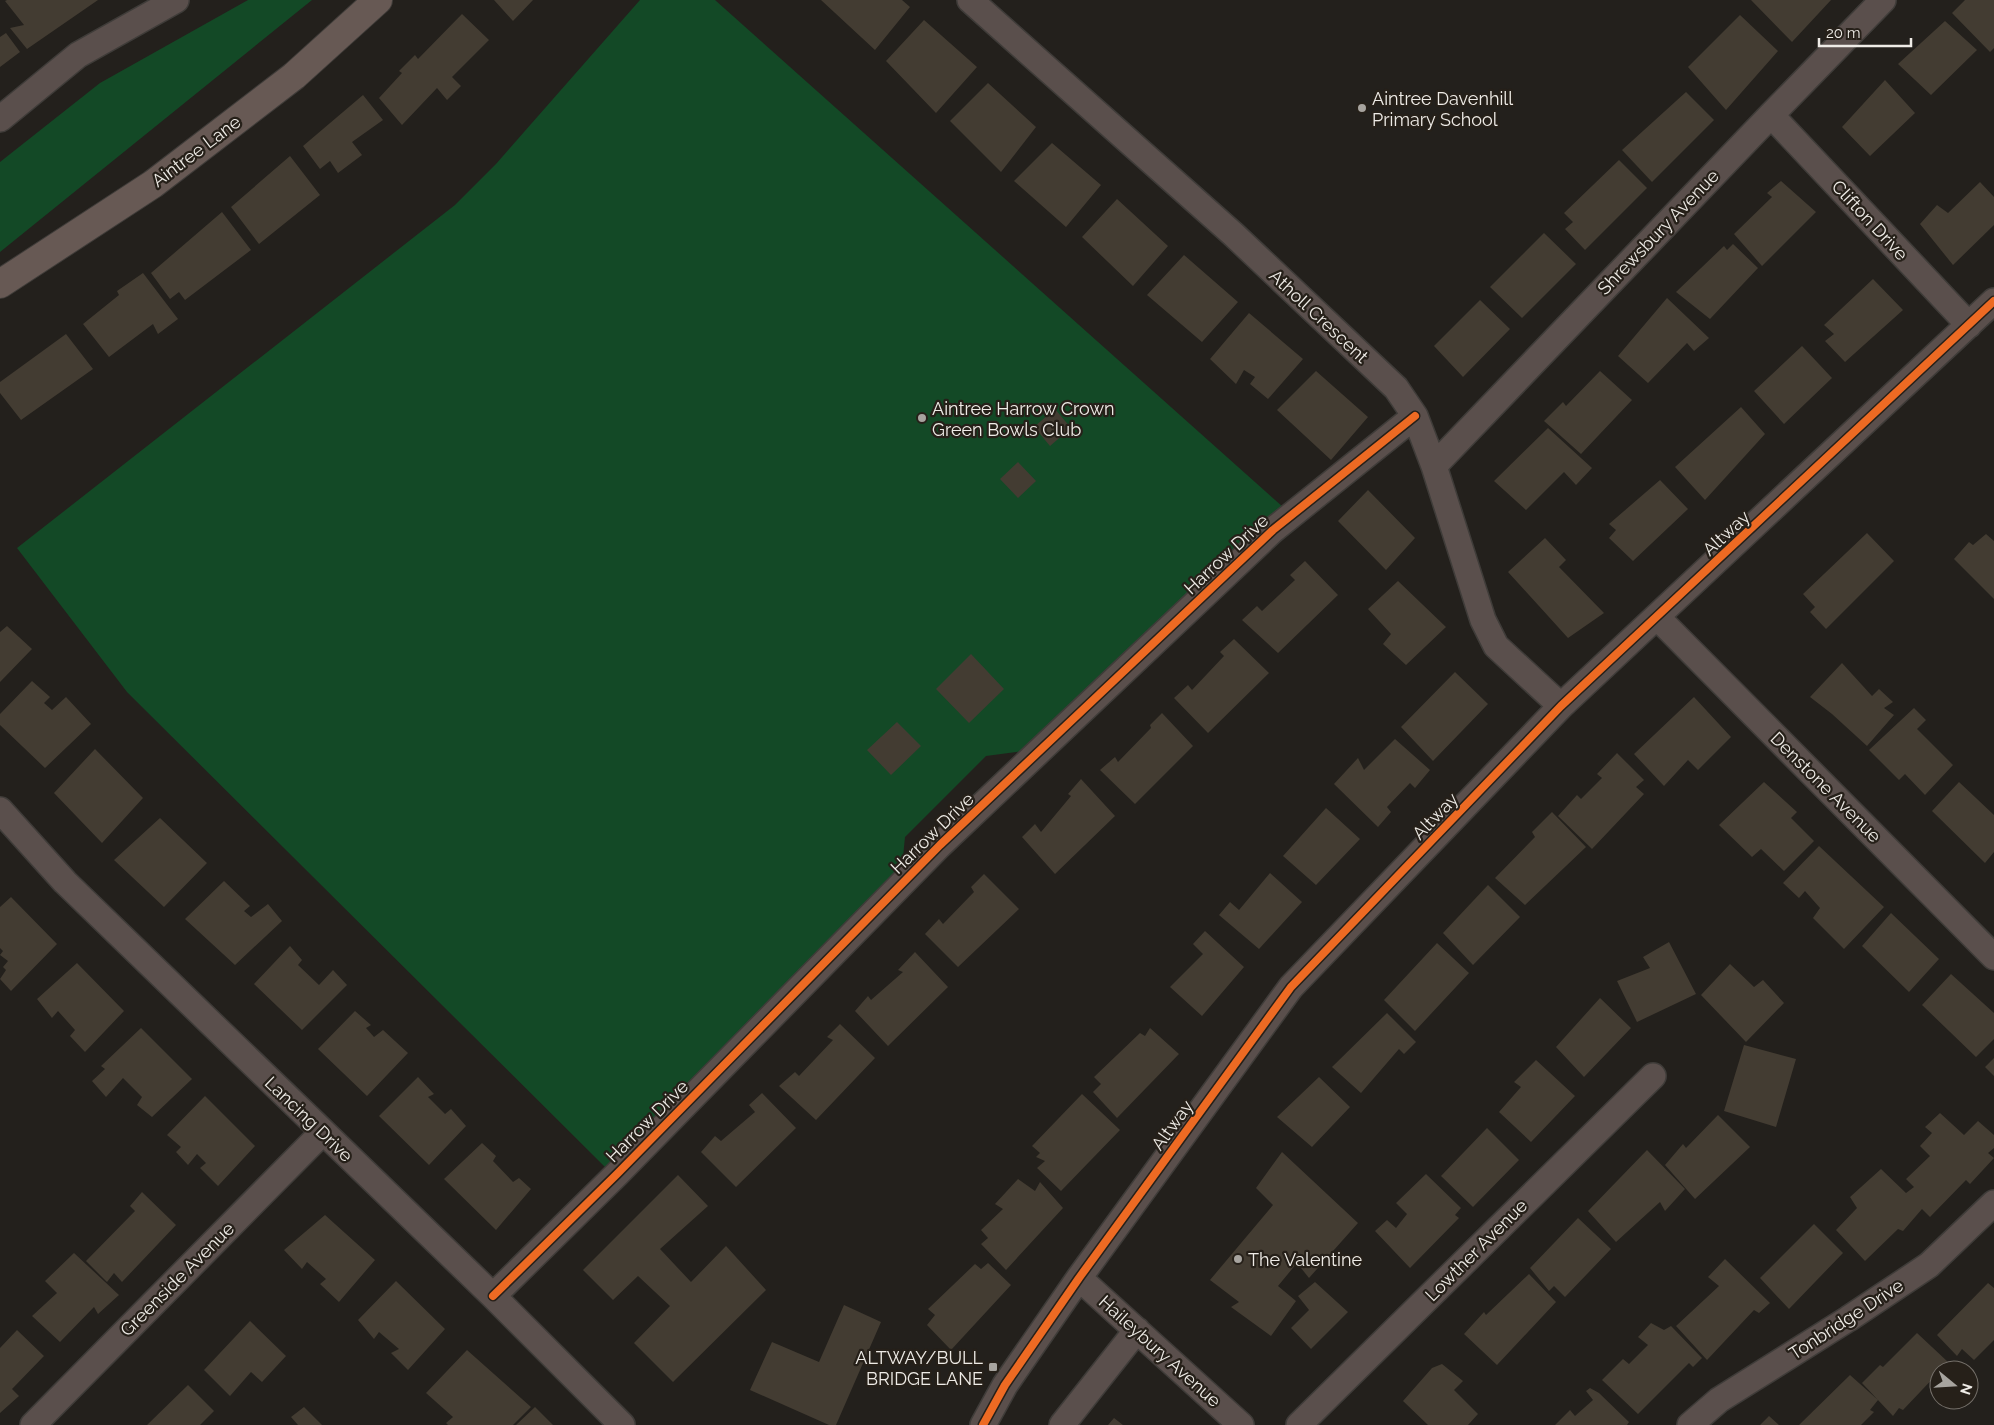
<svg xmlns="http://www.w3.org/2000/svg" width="1994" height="1425" viewBox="0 0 1994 1425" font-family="Raleway,sans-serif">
	<rect width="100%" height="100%" fill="#23201c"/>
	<!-- green -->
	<path fill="#134926" d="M 248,0 L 312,0 L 0,252 L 0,162 L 100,83 Z
		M 640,0 L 715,0 L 1283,507 L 1024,751 L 986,756 L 905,837 L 901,877 L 606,1168 L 127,692 L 17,548 L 455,205 L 496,164 Z"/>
	<!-- building -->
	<path fill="#433c32" d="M 7,0 L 98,0 L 27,49 L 10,28 L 24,25 L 5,1 Z
		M 494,0 L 533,0 L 513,21 Z
		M 821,0 L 902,0 L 910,7 L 875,50 Z
		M 1751,0 L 1831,0 L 1792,42 Z
		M 1965,0 L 1994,0 L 1994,48 L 1990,52 L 1952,13 Z
		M 462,14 L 489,40 L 452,77 L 461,86 L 447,100 L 437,88 L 402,125 L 379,98 L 402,73 L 399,71 L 415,55 L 418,59 Z
		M 1740,15 L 1778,51 L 1726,110 L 1688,67 Z
		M 924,20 L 977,67 L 936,113 L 886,61 Z
		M 1945,21 L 1977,50 L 1931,95 L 1898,64 Z
		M 6,33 L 20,52 L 0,67 L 0,37 Z
		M 1885,80 L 1915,113 L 1870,156 L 1842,127 Z
		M 988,83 L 1036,127 L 1001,172 L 950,121 Z
		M 1686,92 L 1714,120 L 1652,182 L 1622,150 Z
		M 363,95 L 383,120 L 352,142 L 362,155 L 338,173 L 330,161 L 320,169 L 303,146 Z
		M 1052,143 L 1101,185 L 1066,227 L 1014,181 Z
		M 290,156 L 320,195 L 259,244 L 231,207 Z
		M 1619,160 L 1647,188 L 1585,250 L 1565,229 L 1573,222 L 1564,213 Z
		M 1781,181 L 1816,212 L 1762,266 L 1734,234 L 1772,197 L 1767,193 Z
		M 1980,182 L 1994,197 L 1994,225 L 1953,265 L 1920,224 L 1937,205 L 1948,213 Z
		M 1117,199 L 1168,246 L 1133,286 L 1082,237 Z
		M 222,212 L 251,250 L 185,300 L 179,292 L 170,299 L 151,273 Z
		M 1544,233 L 1576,264 L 1522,318 L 1490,287 Z
		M 1733,244 L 1758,268 L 1710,319 L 1676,292 L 1724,246 L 1727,250 Z
		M 1184,255 L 1238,302 L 1202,342 L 1147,295 Z
		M 143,273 L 178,319 L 158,334 L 153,324 L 109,357 L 83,324 L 119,295 L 117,291 Z
		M 1873,279 L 1903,310 L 1845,362 L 1825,341 L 1834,334 L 1824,325 Z
		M 1667,298 L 1709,338 L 1694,351 L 1687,343 L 1648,383 L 1618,356 Z
		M 1480,300 L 1510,329 L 1463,377 L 1434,346 Z
		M 1249,313 L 1303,359 L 1268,399 L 1250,384 L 1255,377 L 1244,370 L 1236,384 L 1210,359 Z
		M 66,334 L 93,369 L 21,420 L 0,393 L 0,382 Z
		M 1802,346 L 1832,378 L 1784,424 L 1754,391 Z
		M 1316,371 L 1368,417 L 1331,460 L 1277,410 Z
		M 1600,371 L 1632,400 L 1581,454 L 1544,421 L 1563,402 L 1566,406 Z
		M 1741,407 L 1765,434 L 1705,500 L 1675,467 Z
		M 1055,409 L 1071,428 L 1050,446 L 1034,427 Z
		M 1548,428 L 1592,468 L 1576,485 L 1564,472 L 1526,510 L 1494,481 Z
		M 1018,462 L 1036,481 L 1018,498 L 1000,479 Z
		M 1660,480 L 1688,509 L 1633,561 L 1609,538 L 1616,530 L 1609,524 Z
		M 1368,490 L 1415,538 L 1386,570 L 1338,521 Z
		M 1867,533 L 1894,561 L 1826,629 L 1810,612 L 1815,607 L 1803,594 Z
		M 1986,534 L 1994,541 L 1994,599 L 1954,559 L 1969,542 L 1973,545 Z
		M 1545,538 L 1566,560 L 1559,567 L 1604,613 L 1568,638 L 1508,572 Z
		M 1305,561 L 1338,595 L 1278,653 L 1242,620 L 1257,606 L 1262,611 L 1295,580 L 1290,575 Z
		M 1398,581 L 1446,627 L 1406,665 L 1383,644 L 1391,634 L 1368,609 Z
		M 7,626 L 32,649 L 0,682 L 0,632 Z
		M 1234,639 L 1269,673 L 1208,733 L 1174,698 L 1188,685 L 1192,690 L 1224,656 L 1220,652 Z
		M 971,654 L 1004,689 L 969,723 L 936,689 Z
		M 1842,663 L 1872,696 L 1879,689 L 1893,702 L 1884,708 L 1894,715 L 1867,746 L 1832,714 L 1810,697 Z
		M 1455,672 L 1488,704 L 1433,761 L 1401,727 Z
		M 32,681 L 50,697 L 44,703 L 52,710 L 66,697 L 91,724 L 45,768 L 0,725 L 0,714 Z
		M 1694,697 L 1731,737 L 1698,770 L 1688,760 L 1664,786 L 1634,754 Z
		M 1914,708 L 1926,720 L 1917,729 L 1953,765 L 1925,795 L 1905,774 L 1899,780 L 1869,750 Z
		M 1162,713 L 1193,746 L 1135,804 L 1100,770 L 1115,757 L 1118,762 L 1151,728 L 1150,725 Z
		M 897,722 L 921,746 L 891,775 L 867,750 Z
		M 1395,739 L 1430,770 L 1415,788 L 1410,783 L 1387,807 L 1391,812 L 1378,827 L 1334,784 L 1358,758 L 1364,770 Z
		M 95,749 L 143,798 L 102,843 L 54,793 Z
		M 1617,753 L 1644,780 L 1636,787 L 1644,794 L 1592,849 L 1558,816 L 1577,795 L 1581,799 L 1602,778 L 1597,774 Z
		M 1081,779 L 1115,816 L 1055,874 L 1022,837 L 1035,824 L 1041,832 L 1071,796 L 1068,794 Z
		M 1764,782 L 1797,812 L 1791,818 L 1814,841 L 1784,871 L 1761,849 L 1752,857 L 1719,825 Z
		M 1959,782 L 1994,815 L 1994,852 L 1985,863 L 1932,811 Z
		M 1326,808 L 1360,839 L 1316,885 L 1283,856 Z
		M 1552,812 L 1586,847 L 1525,905 L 1495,878 L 1535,837 L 1532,832 Z
		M 160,818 L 207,863 L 164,907 L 114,860 Z
		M 1819,846 L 1884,907 L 1844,949 L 1813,918 L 1820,908 L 1805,891 L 1799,898 L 1783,883 Z
		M 1270,873 L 1302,902 L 1259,949 L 1219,915 L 1230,902 L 1239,910 Z
		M 984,874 L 1019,909 L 958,967 L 925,934 L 939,919 L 943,924 L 974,892 L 971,887 Z
		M 224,881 L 250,906 L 244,911 L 251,917 L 268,904 L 282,921 L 235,965 L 185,919 Z
		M 1488,885 L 1520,917 L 1473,965 L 1443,933 Z
		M 11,897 L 57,944 L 11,991 L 0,979 L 6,970 L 3,967 L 8,961 L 0,955 L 3,951 L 0,948 L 0,907 Z
		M 1891,913 L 1939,959 L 1909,992 L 1862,946 Z
		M 1205,931 L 1244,967 L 1202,1016 L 1170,987 L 1203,954 L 1193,944 Z
		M 1669,942 L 1696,994 L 1637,1022 L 1617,981 L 1650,968 L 1643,957 Z
		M 1437,943 L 1469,973 L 1415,1031 L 1384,1000 Z
		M 290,946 L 302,960 L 298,965 L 319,985 L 333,970 L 347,985 L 302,1030 L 254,984 Z
		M 915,952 L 948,987 L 888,1046 L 855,1011 L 868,996 L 871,1000 L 903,972 L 898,970 Z
		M 77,963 L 124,1011 L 85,1052 L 70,1036 L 75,1030 L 58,1011 L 52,1018 L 37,999 Z
		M 1730,964 L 1754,987 L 1763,980 L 1784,1003 L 1746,1042 L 1701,995 Z
		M 1951,974 L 1994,1013 L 1994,1039 L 1976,1057 L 1922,1005 Z
		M 1600,998 L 1631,1028 L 1584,1077 L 1556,1047 Z
		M 355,1011 L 371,1025 L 366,1028 L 374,1037 L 383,1030 L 408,1053 L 367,1096 L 318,1049 Z
		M 1387,1013 L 1416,1042 L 1404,1054 L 1399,1049 L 1361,1093 L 1332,1067 Z
		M 840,1024 L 875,1058 L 816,1120 L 779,1086 L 795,1072 L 799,1076 L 833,1040 L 827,1037 Z
		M 141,1028 L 192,1079 L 152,1117 L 137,1105 L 142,1097 L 123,1078 L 106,1097 L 92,1081 L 105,1069 L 101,1066 Z
		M 1150,1028 L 1179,1054 L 1117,1118 L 1093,1092 L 1101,1084 L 1094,1077 L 1140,1033 L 1145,1036 Z
		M 1744,1045 L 1796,1059 L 1776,1127 L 1724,1111 Z
		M 1994,1058 L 1994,1076 L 1985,1067 Z
		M 1536,1060 L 1575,1096 L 1531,1142 L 1499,1112 L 1521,1087 L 1514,1082 Z
		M 418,1077 L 434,1094 L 428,1097 L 445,1114 L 451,1109 L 466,1126 L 429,1165 L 379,1116 Z
		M 1319,1077 L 1350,1107 L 1312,1147 L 1277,1117 Z
		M 762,1093 L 796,1128 L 736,1187 L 701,1152 L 715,1136 L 721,1141 L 755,1112 L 749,1105 Z
		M 1082,1094 L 1120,1130 L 1061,1191 L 1037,1168 L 1045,1161 L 1036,1157 L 1040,1153 L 1032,1146 Z
		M 205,1096 L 255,1146 L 218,1186 L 200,1168 L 206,1163 L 197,1154 L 188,1165 L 176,1152 L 181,1147 L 167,1135 Z
		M 1940,1113 L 1964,1135 L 1978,1121 L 1994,1135 L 1994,1148 L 1988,1153 L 1994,1158 L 1970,1184 L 1966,1180 L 1930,1217 L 1922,1209 L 1903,1231 L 1898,1229 L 1865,1261 L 1836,1230 L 1857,1208 L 1850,1197 L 1881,1169 L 1906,1193 L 1914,1187 L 1906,1179 L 1930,1156 L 1920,1146 L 1932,1133 L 1925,1127 Z
		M 1718,1115 L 1750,1147 L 1695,1199 L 1665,1165 L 1683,1144 L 1686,1148 Z
		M 1487,1128 L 1519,1160 L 1473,1207 L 1441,1176 Z
		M 482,1143 L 496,1156 L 493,1161 L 513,1182 L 519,1178 L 531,1189 L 496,1230 L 444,1179 Z
		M 1647,1150 L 1685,1189 L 1665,1211 L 1660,1202 L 1616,1242 L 1588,1211 Z
		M 1282,1152 L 1358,1223 L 1309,1278 L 1297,1263 L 1278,1286 L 1296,1301 L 1271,1336 L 1231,1307 L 1239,1302 L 1210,1280 L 1273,1205 L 1256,1188 Z
		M 1426,1174 L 1461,1208 L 1455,1215 L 1459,1218 L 1410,1268 L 1375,1231 L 1387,1220 L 1396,1228 L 1407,1214 L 1396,1203 Z
		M 678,1175 L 708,1206 L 660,1249 L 691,1282 L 726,1246 L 766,1290 L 673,1382 L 634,1343 L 670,1306 L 638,1276 L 613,1300 L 583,1270 Z
		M 1018,1179 L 1035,1191 L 1040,1182 L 1063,1208 L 1006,1270 L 981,1244 L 988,1238 L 981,1230 L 1003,1209 L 995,1204 Z
		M 142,1192 L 176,1225 L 122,1282 L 114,1273 L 107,1282 L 86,1261 L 135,1211 L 130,1206 Z
		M 325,1215 L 375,1260 L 339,1302 L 320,1284 L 326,1279 L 307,1262 L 302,1269 L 284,1250 Z
		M 1578,1218 L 1611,1249 L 1565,1297 L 1554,1286 L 1549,1291 L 1530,1268 Z
		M 1814,1224 L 1843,1253 L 1789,1309 L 1760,1278 Z
		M 74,1253 L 119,1295 L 98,1314 L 94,1307 L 60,1342 L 32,1316 L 57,1293 L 45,1281 Z
		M 1725,1259 L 1770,1303 L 1759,1313 L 1754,1310 L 1707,1360 L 1676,1326 L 1719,1286 L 1708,1277 Z
		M 988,1263 L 1011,1285 L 951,1350 L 927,1325 L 935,1315 L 928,1309 L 975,1264 L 981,1269 Z
		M 1529,1274 L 1556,1302 L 1497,1365 L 1464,1334 L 1484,1312 L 1486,1315 Z
		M 396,1281 L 445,1329 L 408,1370 L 391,1353 L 399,1349 L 379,1332 L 374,1339 L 358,1320 Z
		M 1315,1282 L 1348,1312 L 1311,1349 L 1291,1328 L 1309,1310 L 1298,1296 Z
		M 1988,1283 L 1994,1288 L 1994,1340 L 1974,1360 L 1962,1349 L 1957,1356 L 1937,1335 Z
		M 844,1305 L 881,1322 L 836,1425 L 829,1425 L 750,1390 L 772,1342 L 819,1362 Z
		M 250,1321 L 286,1356 L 262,1382 L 251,1372 L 230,1396 L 204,1370 Z
		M 1651,1323 L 1664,1330 L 1671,1326 L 1702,1358 L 1693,1367 L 1689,1363 L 1638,1414 L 1602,1380 L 1623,1359 L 1629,1364 L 1648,1345 L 1638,1337 Z
		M 17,1330 L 44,1356 L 12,1389 L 19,1396 L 0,1413 L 0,1348 Z
		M 1917,1333 L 1948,1362 L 1941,1370 L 1939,1370 L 1939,1372 L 1903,1410 L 1899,1408 L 1893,1416 L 1862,1383 L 1880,1365 L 1883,1367 Z
		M 467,1350 L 531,1407 L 513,1425 L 448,1425 L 446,1423 L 453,1417 L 426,1393 Z
		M 1442,1364 L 1463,1381 L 1454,1390 L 1478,1414 L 1468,1425 L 1428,1425 L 1403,1401 L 1432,1368 Z
		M 1850,1375 L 1878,1400 L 1870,1410 L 1874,1412 L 1861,1425 L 1799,1425 Z
		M 188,1385 L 214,1411 L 200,1425 L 147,1425 Z
		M 1590,1388 L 1599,1393 L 1629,1422 L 1627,1425 L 1555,1425 L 1570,1410 L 1575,1416 L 1593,1400 L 1586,1391 Z
		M 304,1407 L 322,1425 L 298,1425 L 291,1417 Z
		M 535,1407 L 553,1425 L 516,1425 Z
		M 1769,1416 L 1779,1425 L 1760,1425 Z
		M 1114,1418 L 1123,1425 L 1108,1425 Z"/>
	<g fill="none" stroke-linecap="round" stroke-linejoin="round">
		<defs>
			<path id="street" d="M 970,0 L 1233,234 L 1396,388 L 1415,416 L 1434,466 L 1483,620 L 1496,646 L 1561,706
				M 1771,115 L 1969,325
				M 0,119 L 78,55 L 176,0
				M 1434,466 L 1771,115 L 1883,0
				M 1657,617 L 1994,957
				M 0,810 L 65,882 L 493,1296 L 622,1425
				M 1079,1278 L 1241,1425
				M 493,1296 L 617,1174 L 940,845 L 1273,530 L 1415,416
				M 33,1425 L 322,1133
				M 983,1425 L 1005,1385 L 1079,1278 L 1291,987 L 1561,706 L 1994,301
				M 1062,1425 L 1137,1330
				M 1299,1425 L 1653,1076
				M 1690,1425 L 1719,1400 L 1848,1319 L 1929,1265 L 1994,1203"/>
			<path id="secondary" d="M 0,284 L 153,184 L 294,76 L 378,0"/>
		</defs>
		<!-- street casing -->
		<use href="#street" stroke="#3f3c39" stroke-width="28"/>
		<!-- secondary casing -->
		<use href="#secondary" stroke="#3f3c39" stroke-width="30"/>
		<!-- street -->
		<use href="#street" stroke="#5a4f4c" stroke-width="25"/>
		<!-- secondary -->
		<use href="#secondary" stroke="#675954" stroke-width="28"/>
		<defs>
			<path id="cycleway" d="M 493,1296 L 617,1174 L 940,845 L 1273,530 L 1415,416
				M 983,1425 L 1005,1385 L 1079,1278 L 1291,987 L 1561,706 L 1994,301"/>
		</defs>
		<!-- cycleway casing -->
		<use href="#cycleway" stroke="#262019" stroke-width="11"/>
		<!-- cycleway -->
		<use href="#cycleway" stroke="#ed6a23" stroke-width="8"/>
	</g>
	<!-- markers -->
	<g fill="#a7a49f" stroke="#262019" stroke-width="2">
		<circle cx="1362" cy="108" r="5"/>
		<circle cx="922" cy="418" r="5"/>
		<circle cx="1238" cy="1259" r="5"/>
		<rect x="988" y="1362" width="10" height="10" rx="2.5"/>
	</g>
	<g text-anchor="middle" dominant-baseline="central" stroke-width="4.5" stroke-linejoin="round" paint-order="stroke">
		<!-- poi labels -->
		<g font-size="18" fill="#eeebe6" stroke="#262019" text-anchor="start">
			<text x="1372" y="98">Aintree Davenhill<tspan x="1372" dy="21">Primary School</tspan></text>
			<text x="932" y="408">Aintree Harrow Crown<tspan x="932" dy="21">Green Bowls Club</tspan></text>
			<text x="1248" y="1259">The Valentine</text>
			<text x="983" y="1357" text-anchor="end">ALTWAY/BULL<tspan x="983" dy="21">BRIDGE LANE</tspan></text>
		</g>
		<!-- street labels -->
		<g font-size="18" fill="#eeebe6" stroke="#262019">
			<text transform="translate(196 151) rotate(-37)">Aintree Lane</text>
			<text transform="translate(1870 220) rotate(47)">Clifton Drive</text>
			<text transform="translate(1658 232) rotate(-46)">Shrewsbury Avenue</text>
			<text transform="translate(1319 316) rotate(43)">Atholl Crescent</text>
			<text transform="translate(1726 533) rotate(-43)">Altway</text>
			<text transform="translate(1226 554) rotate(-43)">Harrow Drive</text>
			<text transform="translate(1826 787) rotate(45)">Denstone Avenue</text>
			<text transform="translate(1435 816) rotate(-46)">Altway</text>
			<text transform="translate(932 833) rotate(-44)">Harrow Drive</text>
			<text transform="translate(309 1119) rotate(44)">Lancing Drive</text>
			<text transform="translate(647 1121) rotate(-45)">Harrow Drive</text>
			<text transform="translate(1172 1125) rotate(-54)">Altway</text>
			<text transform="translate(1476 1250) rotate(-45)">Lowther Avenue</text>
			<text transform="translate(177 1279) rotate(-45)">Greenside Avenue</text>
			<text transform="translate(1846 1319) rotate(-33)">Tonbridge Drive</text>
			<text transform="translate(1160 1351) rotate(42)">Haileybury Avenue</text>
		</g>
	</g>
	<!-- north arrow -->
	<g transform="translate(1954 1385) rotate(108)"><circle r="24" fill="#262019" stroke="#76716b"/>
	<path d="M0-4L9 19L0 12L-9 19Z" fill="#a7a49f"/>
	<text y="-8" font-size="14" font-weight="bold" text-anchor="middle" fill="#eeebe6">N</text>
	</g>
	<!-- scale -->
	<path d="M1819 38v8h92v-8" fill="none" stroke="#eeebe6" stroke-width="2.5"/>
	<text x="1826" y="38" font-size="15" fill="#eeebe6" stroke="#262019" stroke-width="4" paint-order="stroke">20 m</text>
</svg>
